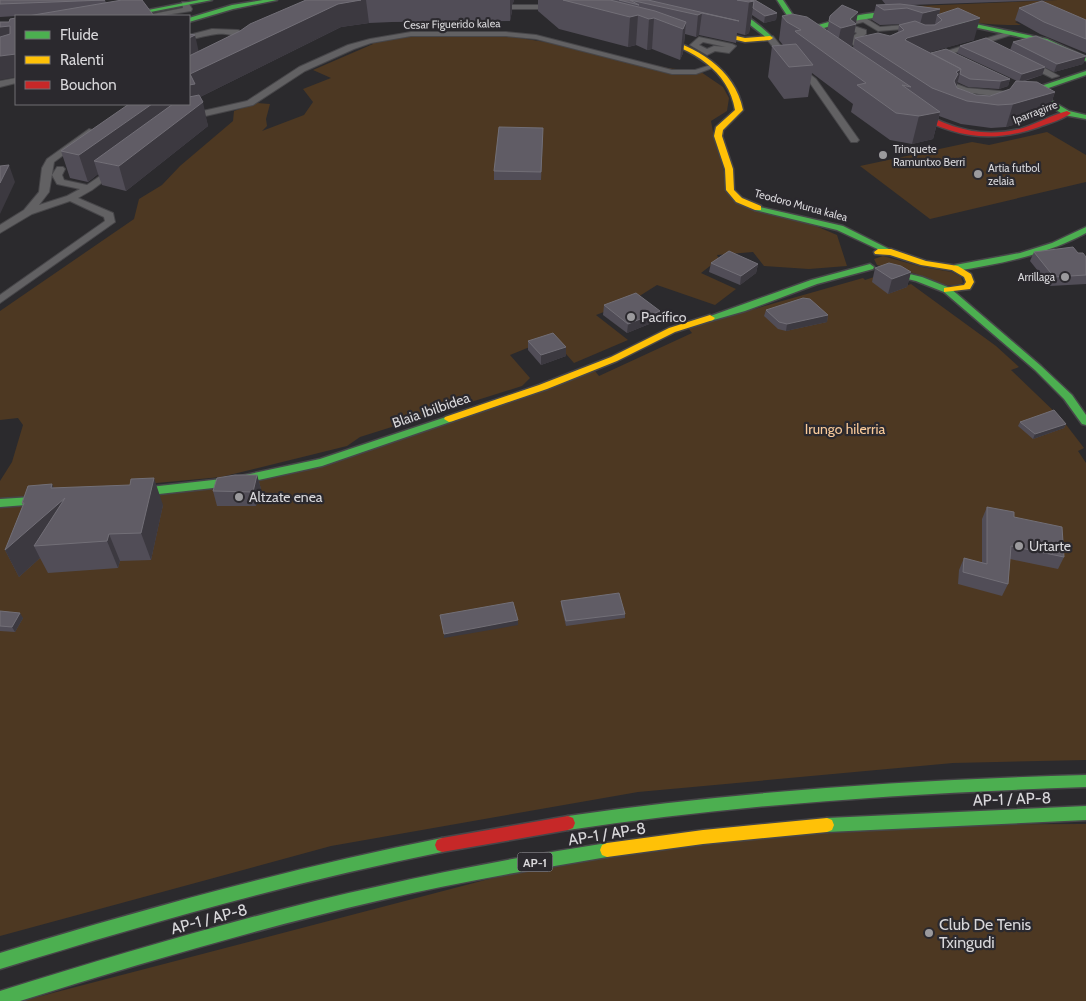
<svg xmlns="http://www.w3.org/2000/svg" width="1086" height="1001" viewBox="0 0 1086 1001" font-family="Cabin,sans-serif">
	<rect width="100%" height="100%" fill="#2b2a2d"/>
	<!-- green -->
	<path fill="#4d3822" d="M 1058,0 L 1086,0 L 1086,33 L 1039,14 L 1015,22 L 1021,25 C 993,26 940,21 917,6 Z
		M 452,35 L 507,36 L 565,45 L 668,68 L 701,72 L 723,87 L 729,98 L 727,111 L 711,121 C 715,147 725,171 731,197 L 792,216 L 837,235 L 847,266 L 809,269 L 764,266 L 753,252 L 717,255 L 719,259 L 701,273 L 736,289 L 715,305 L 657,285 L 630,302 L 596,315 L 628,340 L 574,363 L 552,338 L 510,355 L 530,378 L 522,386 L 360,437 L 347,446 L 221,477 L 50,493 L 231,482 L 322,462 L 595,371 L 599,376 L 692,333 L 688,328 L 863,278 L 865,280 L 880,275 L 906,286 L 911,284 L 996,346 L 1019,367 L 1011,370 L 1061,418 L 1084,448 L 1078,451 L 1086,463 L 1086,760 L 953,763 L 638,792 L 331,846 L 0,936 L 0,481 L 12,462 L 23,425 L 18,418 L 0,420 L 0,311 L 134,219 L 139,199 L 162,185 L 180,166 L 233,121 L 234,111 L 257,103 L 270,104 L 266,119 L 267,126 L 262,131 L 304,115 L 313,102 L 303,89 L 331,78 L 313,70 L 373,44 L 370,42 L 389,38 Z
		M 1047,132 L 1086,155 L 1086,182 L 930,219 L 860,166 L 972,142 L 989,145 Z
		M 883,256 L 922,267 L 952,272 L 961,277 L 963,283 C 946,291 929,277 913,273 C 901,270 889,269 877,265 L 874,259 Z
		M 1086,824 L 1086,1001 L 22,1001 L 539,866 L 823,825 Z"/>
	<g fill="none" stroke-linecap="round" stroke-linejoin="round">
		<defs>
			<path id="street" d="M 182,2 L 188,2 L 192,9 L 191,11 L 159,16 L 143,16 L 183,8 Z
				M 512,5 L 556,5 L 560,7 L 556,9 L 512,9 Z
				M 864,17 L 880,27 L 904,25 L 919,30 L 939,25 L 952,28 L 927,36 L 935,41 C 926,48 919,46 910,41 L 890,46 L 897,51 L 884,56 L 873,53 L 846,59 L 837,56 L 837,52 L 856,47 L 848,41 L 857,33 L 839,25 ZM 863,22 L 878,31 L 903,29 L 917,35 L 917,38 L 924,41 L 911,36 L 880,44 L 880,48 L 886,51 L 874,48 L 849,54 L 867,47 L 857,41 L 866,34 L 866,30 L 851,25 Z
				M 212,29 L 238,30 L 257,39 L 253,41 C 221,31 221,32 189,40 L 189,35 Z
				M 1010,31 L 1017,33 L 935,59 L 928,57 Z
				M 411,32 L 506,32 L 536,35 L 672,70 L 695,70 L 711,65 L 715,67 L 696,74 L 672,74 L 536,39 L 506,36 L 411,36 L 371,43 L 354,49 L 305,71 L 253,105 L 188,120 L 184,117 L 185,115 L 247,101 L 299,67 L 348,45 L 370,39 Z
				M 767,36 L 773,36 L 791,59 L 816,79 L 859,140 L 857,142 L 851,142 L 810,83 L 785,63 L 766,38 Z
				M 699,37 L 732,44 L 736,46 L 729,53 L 715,51 L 707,55 L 690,45 ZM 703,42 L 726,47 L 714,46 L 707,49 L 699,45 Z
				M 1026,61 L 1032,61 L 1059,76 L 1052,78 L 1026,65 Z
				M 16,78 L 16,83 L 0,87 L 0,81 Z
				M 951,82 L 967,88 L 1010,92 L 1015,90 L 1019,93 C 1010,101 961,92 948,87 L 948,83 Z
				M 89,129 L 92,130 L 92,134 L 54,162 L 49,192 L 39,205 L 67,196 L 80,189 L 57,184 L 52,175 L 57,167 L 63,167 L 65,169 L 62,175 L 64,180 L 87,185 L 113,167 L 116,168 L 116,172 L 92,190 L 78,198 L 113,213 L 115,222 L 0,303 L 0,295 L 105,221 L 104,217 L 70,201 L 32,214 L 0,233 L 0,225 L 24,210 L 39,192 L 42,168 L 47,159 Z"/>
			<path id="fast" d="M 199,0 L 212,0 L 130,16 L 118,16 Z
				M 263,0 L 277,0 L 233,9 L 189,22 L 189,18 L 232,5 Z
				M 706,0 C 727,0 759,23 773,38 L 768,39 L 740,17 Z
				M 777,0 L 783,0 L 803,30 C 823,23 886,5 904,15 L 901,17 C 867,16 837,23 805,34 L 807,37 L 804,39 L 799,34 Z
				M 952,19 L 1047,39 L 1086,57 L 1086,61 L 1043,42 L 950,22 L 949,21 Z
				M 1086,71 L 1086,75 L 1037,92 L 1069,111 L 1086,115 L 1086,119 L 1064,115 L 1030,93 L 1032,89 Z
				M 755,206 L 843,226 L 895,252 L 891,255 L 888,254 L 837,230 L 755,210 Z
				M 1086,227 L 1086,233 C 1045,255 1001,264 955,271 L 951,268 L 955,265 L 1020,253 L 1052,243 Z
				M 870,264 L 874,267 L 873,269 L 817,284 L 745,311 L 710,321 L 705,318 L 811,280 Z
				M 885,268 L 922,277 L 950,288 L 1041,366 L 1072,395 L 1086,415 L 1086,425 L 1082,424 L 1064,399 L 1035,370 L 944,292 L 916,281 L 882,273 L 882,269 Z
				M 449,416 L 453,417 L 454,419 L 453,421 L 322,466 L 231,486 L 132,497 L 126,493 L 132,489 L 231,478 L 320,459 Z
				M 48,496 L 54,500 L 52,503 L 0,507 L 0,499 Z
				M 1086,775 L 1086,787 C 912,793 740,804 568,830 L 563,828 L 561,823 L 563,818 L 568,816 C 740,791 912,780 1086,775 Z
				M 1086,806 L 1086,820 L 827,832 L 822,830 L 820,825 L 822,820 L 827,818 Z
				M 442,838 L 447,840 L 449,845 L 447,850 L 442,852 C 292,882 146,924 0,969 L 0,953 C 146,908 292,868 442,838 Z
				M 607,843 L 612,845 L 614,850 L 612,855 L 607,857 C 530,870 453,883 377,901 C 256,929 138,964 20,1001 L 0,1001 L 0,991 C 126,952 252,914 380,886 C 455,869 531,855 607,843 Z"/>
			<path id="slow" d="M 710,30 L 745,38 L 770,36 L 773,38 L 770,40 L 745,42 L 708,33 L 708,31 Z
				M 658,36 C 695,46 735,68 743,110 L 723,130 L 722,136 L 733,169 L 734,190 L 742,198 L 761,206 L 761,210 L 755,210 L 736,202 L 726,190 L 725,169 L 714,136 L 716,127 L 735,110 C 729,70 691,49 656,39 L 655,38 Z
				M 878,249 L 891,249 L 926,261 L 958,266 L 971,274 L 974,282 L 970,289 L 944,292 L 944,288 L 964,285 L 966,282 L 964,277 L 952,270 L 921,265 L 890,255 L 875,254 L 874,252 Z
				M 710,315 L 715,318 L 713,320 L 675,332 L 617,361 L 547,389 L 453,421 L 449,422 L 444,419 L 445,417 L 539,385 L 611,357 L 669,328 Z
				M 827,818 L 832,820 L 834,825 L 832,830 L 827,832 L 703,844 L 607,857 L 602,855 L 600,850 L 602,845 L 607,843 L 703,830 Z"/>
			<path id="jam" d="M 910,109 L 916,109 C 951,129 984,139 1023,128 C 1038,123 1052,115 1067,111 L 1071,113 C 1062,120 1049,123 1039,127 C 990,144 955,137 910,113 Z
				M 568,816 L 573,818 L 575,823 L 573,828 L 568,830 L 442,852 L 437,850 L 435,845 L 437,840 L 442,838 Z"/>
		</defs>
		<!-- street casing -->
		<use href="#street" stroke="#474649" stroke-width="2"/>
		<!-- fast casing -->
		<use href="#fast" stroke="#474649" stroke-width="3"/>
		<!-- slow casing -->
		<use href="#slow" stroke="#474649" stroke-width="3"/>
		<!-- jam casing -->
		<use href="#jam" stroke="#474649" stroke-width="3"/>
		<!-- street -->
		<use href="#street" fill="#626163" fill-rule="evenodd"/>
		<!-- fast -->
		<use href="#fast" fill="#4caf50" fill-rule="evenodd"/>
		<!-- slow -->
		<use href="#slow" fill="#ffc107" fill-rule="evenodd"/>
		<!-- jam -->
		<use href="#jam" fill="#c62828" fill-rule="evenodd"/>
	</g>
	<!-- wall -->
	<path fill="#514d57" d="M 0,0 L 105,0 L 106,3 L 154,16 L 16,16 L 0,17 Z
		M 306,0 L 514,0 L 513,3 L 512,4 L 512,11 L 510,21 L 392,22 L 369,23 L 341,27 L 200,97 L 208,126 L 126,191 L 102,185 L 98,174 L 88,182 L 70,178 L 61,151 L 189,104 L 199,51 Z
		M 538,0 L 755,0 L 777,13 L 776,20 L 764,23 L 752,15 L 749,33 L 745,35 L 737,33 L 736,43 L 699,35 L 696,37 L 685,34 L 683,53 L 680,60 L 652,49 L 647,50 L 636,45 L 628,47 L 559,29 L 538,11 Z
		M 882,0 L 1053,0 L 910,5 L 940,9 L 939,14 L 974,40 L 929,52 L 1010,79 L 1008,86 L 999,89 L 968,87 L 957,82 L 956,86 L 957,88 L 976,95 L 990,96 L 1010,89 L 1017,81 L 957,53 L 960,46 L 1045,67 L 1042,75 L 1022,82 L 1055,92 L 1047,115 L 1006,127 L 991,128 L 961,124 L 939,116 L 933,139 L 912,144 L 890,140 L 851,112 L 853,104 L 812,73 L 808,97 L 784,99 L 768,77 L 772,46 L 783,45 L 779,40 L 782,16 L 827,31 L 830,16 L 856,24 L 852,46 L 850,47 L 853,48 L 855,38 L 890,36 L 898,32 L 899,25 L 905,24 L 880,25 L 872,20 L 876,5 L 886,5 Z
		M 1019,8 L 1086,20 L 1086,53 L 1040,34 L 1015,20 Z
		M 1013,42 L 1086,56 L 1083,64 L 1054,72 L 1010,50 Z
		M 543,136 L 541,180 L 494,180 L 494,171 Z
		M 1034,252 L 1078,253 L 1086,257 L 1086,284 L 1050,286 L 1030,261 Z
		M 711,263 L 758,264 L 756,273 L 740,285 L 709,272 Z
		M 875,268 L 911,272 L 907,287 L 888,294 L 872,282 Z
		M 604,305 L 660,311 L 659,320 L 627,333 L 603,315 Z
		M 766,310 L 828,315 L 827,322 L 786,331 L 778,329 L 764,316 Z
		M 528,341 L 566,356 L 541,365 L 528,350 Z
		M 1020,422 L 1066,424 L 1064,428 L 1033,439 L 1018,426 Z
		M 257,475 L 261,489 L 256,506 L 217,506 L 213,491 Z
		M 54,488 L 163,505 L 151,560 L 120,561 L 118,568 L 48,573 L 40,558 L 19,577 L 5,550 L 23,505 L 22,503 Z
		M 987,507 L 1014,517 L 1064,557 L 1058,569 L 1010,559 L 1008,584 L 1002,596 L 958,584 L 959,570 L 964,558 L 982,563 L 982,519 Z
		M 561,601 L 625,614 L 625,618 L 566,626 L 561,605 Z
		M 0,611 L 23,618 L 15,632 L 0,631 Z"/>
	<!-- shaded-wall -->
	<path fill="#3c3940" d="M 361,0 L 366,0 L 369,23 L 341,27 L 198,98 L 203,102 L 208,126 L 126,191 L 119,166 L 94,161 L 98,174 L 88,182 L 79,155 L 152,104 L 189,104 L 189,85 L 190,74 L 338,4 Z
		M 510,0 L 514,0 L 513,3 L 512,4 L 512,11 L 510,21 Z
		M 754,1 L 749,33 L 745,35 L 749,2 Z
		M 940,9 L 939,16 L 937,15 L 935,24 L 919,28 L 923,13 Z
		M 858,12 L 852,46 L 836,50 L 841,28 Z
		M 702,13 L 699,35 L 696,37 L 698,15 Z
		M 777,13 L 776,20 L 764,23 L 765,16 Z
		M 638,15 L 636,45 L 628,47 L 630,17 Z
		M 654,18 L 652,49 L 647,50 L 649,19 Z
		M 980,18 L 974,40 L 902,60 L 905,40 L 907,38 Z
		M 686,22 L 683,53 L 680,60 L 683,29 Z
		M 10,26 L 16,45 L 0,51 L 0,27 Z
		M 195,35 L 202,66 L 189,73 L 189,38 Z
		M 16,54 L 16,77 L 0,80 L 0,56 Z
		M 1086,56 L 1083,64 L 1054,72 L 1057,64 Z
		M 1045,67 L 1042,75 L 1019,82 L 1022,74 Z
		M 961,69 L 955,92 L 950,94 L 956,72 Z
		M 1010,79 L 1008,86 L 999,89 L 1001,81 Z
		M 1055,92 L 1047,115 L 1006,127 L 1013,104 Z
		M 940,112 L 933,139 L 912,144 L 919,116 Z
		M 9,165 L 15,182 L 0,214 L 0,183 Z
		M 758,264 L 756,273 L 740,285 L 741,276 Z
		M 911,272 L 907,287 L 888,294 L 892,279 Z
		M 660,311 L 659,320 L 627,333 L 628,324 Z
		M 828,315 L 827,322 L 786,331 L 787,324 Z
		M 566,347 L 566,356 L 541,365 L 541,355 Z
		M 1066,424 L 1064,428 L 1033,439 L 1035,434 Z
		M 257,475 L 261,489 L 256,506 L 253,492 Z
		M 154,478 L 163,505 L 151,560 L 141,533 Z
		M 52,484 L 61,502 L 65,498 L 34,546 L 40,558 L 19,577 L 5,550 L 51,488 Z
		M 109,534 L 120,561 L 118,568 L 107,541 Z
		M 20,613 L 23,618 L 15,632 L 12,627 Z
		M 518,620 L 518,625 L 444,638 L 444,634 Z"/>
	<!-- building -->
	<path fill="#605c65" stroke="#726f77" d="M 0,0 L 105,0 L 0,4 Z
		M 122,0 L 142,0 L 154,16 L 28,16 Z
		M 306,0 L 361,0 L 338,4 L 190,74 L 195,84 L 189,85 L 189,56 L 240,31 L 250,24 Z
		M 563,0 L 610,0 L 655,11 L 686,22 L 683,29 L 654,18 L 649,19 L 638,15 L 630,17 Z
		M 619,0 L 648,0 L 739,21 L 702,13 L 698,15 L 630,0 L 639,5 Z
		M 737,0 L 750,0 L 754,1 L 749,2 Z
		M 750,0 L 755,0 L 777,13 L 765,16 L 753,8 L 754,1 Z
		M 1042,1 L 1086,20 L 1086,39 L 1044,22 L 1019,8 Z
		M 900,4 L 940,9 L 923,13 L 907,8 L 884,10 L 876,5 Z
		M 842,5 L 858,12 L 850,19 L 856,24 L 841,28 L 829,21 L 830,16 Z
		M 958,8 L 980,18 L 907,38 L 905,40 L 961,69 L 956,72 L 958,74 L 954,81 L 957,88 L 963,90 L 976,95 L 990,96 L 1010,89 L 1016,81 L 1037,82 L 1055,92 L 1013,104 L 998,105 L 967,101 L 932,88 L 855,38 L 878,33 L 890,36 L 904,30 L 899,25 L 915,21 L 925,25 L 935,25 L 942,20 L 937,15 Z
		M 792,14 L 807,17 L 911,87 L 902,85 L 940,112 L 919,116 L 896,113 L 857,85 L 866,83 L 796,32 L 795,31 L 801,30 L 787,22 L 782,16 Z
		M 16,18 L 16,54 L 0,56 L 0,37 L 10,34 L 10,26 L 0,27 L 0,22 L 9,22 L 10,19 Z
		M 189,34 L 195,35 L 189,38 Z
		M 1036,36 L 1086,56 L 1057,64 L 1013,42 Z
		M 986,38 L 1045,67 L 1022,74 L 960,46 Z
		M 796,44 L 813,65 L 789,67 L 772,46 Z
		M 946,49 L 1010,79 L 1001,81 L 970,79 L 960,74 L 961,69 L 931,53 Z
		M 199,95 L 203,102 L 119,166 L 94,161 L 173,104 L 189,104 L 189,97 Z
		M 129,104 L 152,104 L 79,155 L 61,151 Z
		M 499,127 L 543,128 L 541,172 L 494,171 Z
		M 9,165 L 0,183 L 0,166 Z
		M 1073,247 L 1078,253 L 1083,253 L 1086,257 L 1086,275 L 1054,277 L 1034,252 Z
		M 729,251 L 758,264 L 741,276 L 711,263 Z
		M 889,263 L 901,266 L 911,272 L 892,279 L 875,268 Z
		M 636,293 L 660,311 L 628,324 L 604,305 Z
		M 803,298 L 810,299 L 828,315 L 787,324 L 779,322 L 766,310 Z
		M 553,333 L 566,347 L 541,355 L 528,341 Z
		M 1054,410 L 1066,424 L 1035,434 L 1020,422 Z
		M 235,475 L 257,475 L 253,492 L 213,491 L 217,478 Z
		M 154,478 L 141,533 L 109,534 L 107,541 L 34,546 L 65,498 L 5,550 L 24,503 L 22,503 L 28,486 L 52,484 L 51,488 L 130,485 L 131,479 Z
		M 987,507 L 1014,512 L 1014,517 L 1062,527 L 1064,557 L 1011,546 L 1008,584 L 963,572 L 964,558 L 987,564 Z
		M 619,593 L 625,614 L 566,621 L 561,601 Z
		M 513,602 L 518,620 L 444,634 L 440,615 Z
		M 0,611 L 20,613 L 12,627 L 0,626 Z"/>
	<!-- markers -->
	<g fill="#9b9a9d" stroke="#2b292e" stroke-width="2">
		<circle cx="883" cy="155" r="5"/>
		<circle cx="978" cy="174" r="5"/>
		<circle cx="1065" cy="277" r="5"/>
		<circle cx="631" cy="317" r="5"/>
		<circle cx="239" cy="497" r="5"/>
		<circle cx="1019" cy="546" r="5"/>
		<circle cx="929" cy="933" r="5"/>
	</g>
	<g text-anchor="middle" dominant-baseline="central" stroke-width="4.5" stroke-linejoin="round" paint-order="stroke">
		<!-- far-street labels -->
		<g font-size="11" fill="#d8d7da" stroke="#2b292e">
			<text transform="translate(452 24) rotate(-1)">Cesar Figuerido kalea</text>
			<text transform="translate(1035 112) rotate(-21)">Iparragirre</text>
			<text transform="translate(801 205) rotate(15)">Teodoro Murua kalea</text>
		</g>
		<!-- far-poi labels -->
		<g font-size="11" fill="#d8d7da" stroke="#2b292e" text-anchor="start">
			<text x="893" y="149">Trinquete<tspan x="893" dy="13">Ramuntxo Berri</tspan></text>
			<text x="988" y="168">Artia futbol<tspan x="988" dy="13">zelaia</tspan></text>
			<text x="1055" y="277" text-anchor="end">Arrillaga</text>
		</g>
		<!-- shield labels -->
		<rect fill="#2b292e" stroke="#a4a3a6" stroke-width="1" x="517.5" y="852.5" width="35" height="19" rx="4"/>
		<g font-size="12" font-weight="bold" fill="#d8d7da">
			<text x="535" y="862">AP-1</text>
		</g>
		<!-- poi labels -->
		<g font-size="14" fill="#d8d7da" stroke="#2b292e" text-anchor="start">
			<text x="641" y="317">Pacífico</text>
			<text x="249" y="497">Altzate enea</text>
			<text x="1029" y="546">Urtarte</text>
		</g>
		<!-- street labels -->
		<g font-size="14" fill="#d8d7da" stroke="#2b292e">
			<text transform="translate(431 410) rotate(-19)">Blaia Ibilbidea</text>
		</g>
		<!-- park labels -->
		<g font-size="14" fill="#facb9b" stroke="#2b292e">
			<text x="845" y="429">Irungo hilerria</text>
		</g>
		<!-- near-street labels -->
		<g font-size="16" fill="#d8d7da" stroke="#2b292e">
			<text transform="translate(1012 799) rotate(-2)">AP-1 / AP-8</text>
			<text transform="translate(607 834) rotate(-9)">AP-1 / AP-8</text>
			<text transform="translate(209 919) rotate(-15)">AP-1 / AP-8</text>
		</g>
		<!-- near-poi labels -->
		<g font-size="16" fill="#d8d7da" stroke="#2b292e" text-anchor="start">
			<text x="939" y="924">Club De Tenis<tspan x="939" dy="18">Txingudi</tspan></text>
		</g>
	</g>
	<!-- legend -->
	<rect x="15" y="15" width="175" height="90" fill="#2b292e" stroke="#706f73"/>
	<rect x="25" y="31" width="25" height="8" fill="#4caf50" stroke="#706f73"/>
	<text x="60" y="40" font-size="15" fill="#d8d7da">Fluide</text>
	<rect x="25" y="56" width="25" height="8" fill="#ffc107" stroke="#706f73"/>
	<text x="60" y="65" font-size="15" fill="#d8d7da">Ralenti</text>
	<rect x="25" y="81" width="25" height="8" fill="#c62828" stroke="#706f73"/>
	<text x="60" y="90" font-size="15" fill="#d8d7da">Bouchon</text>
</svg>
